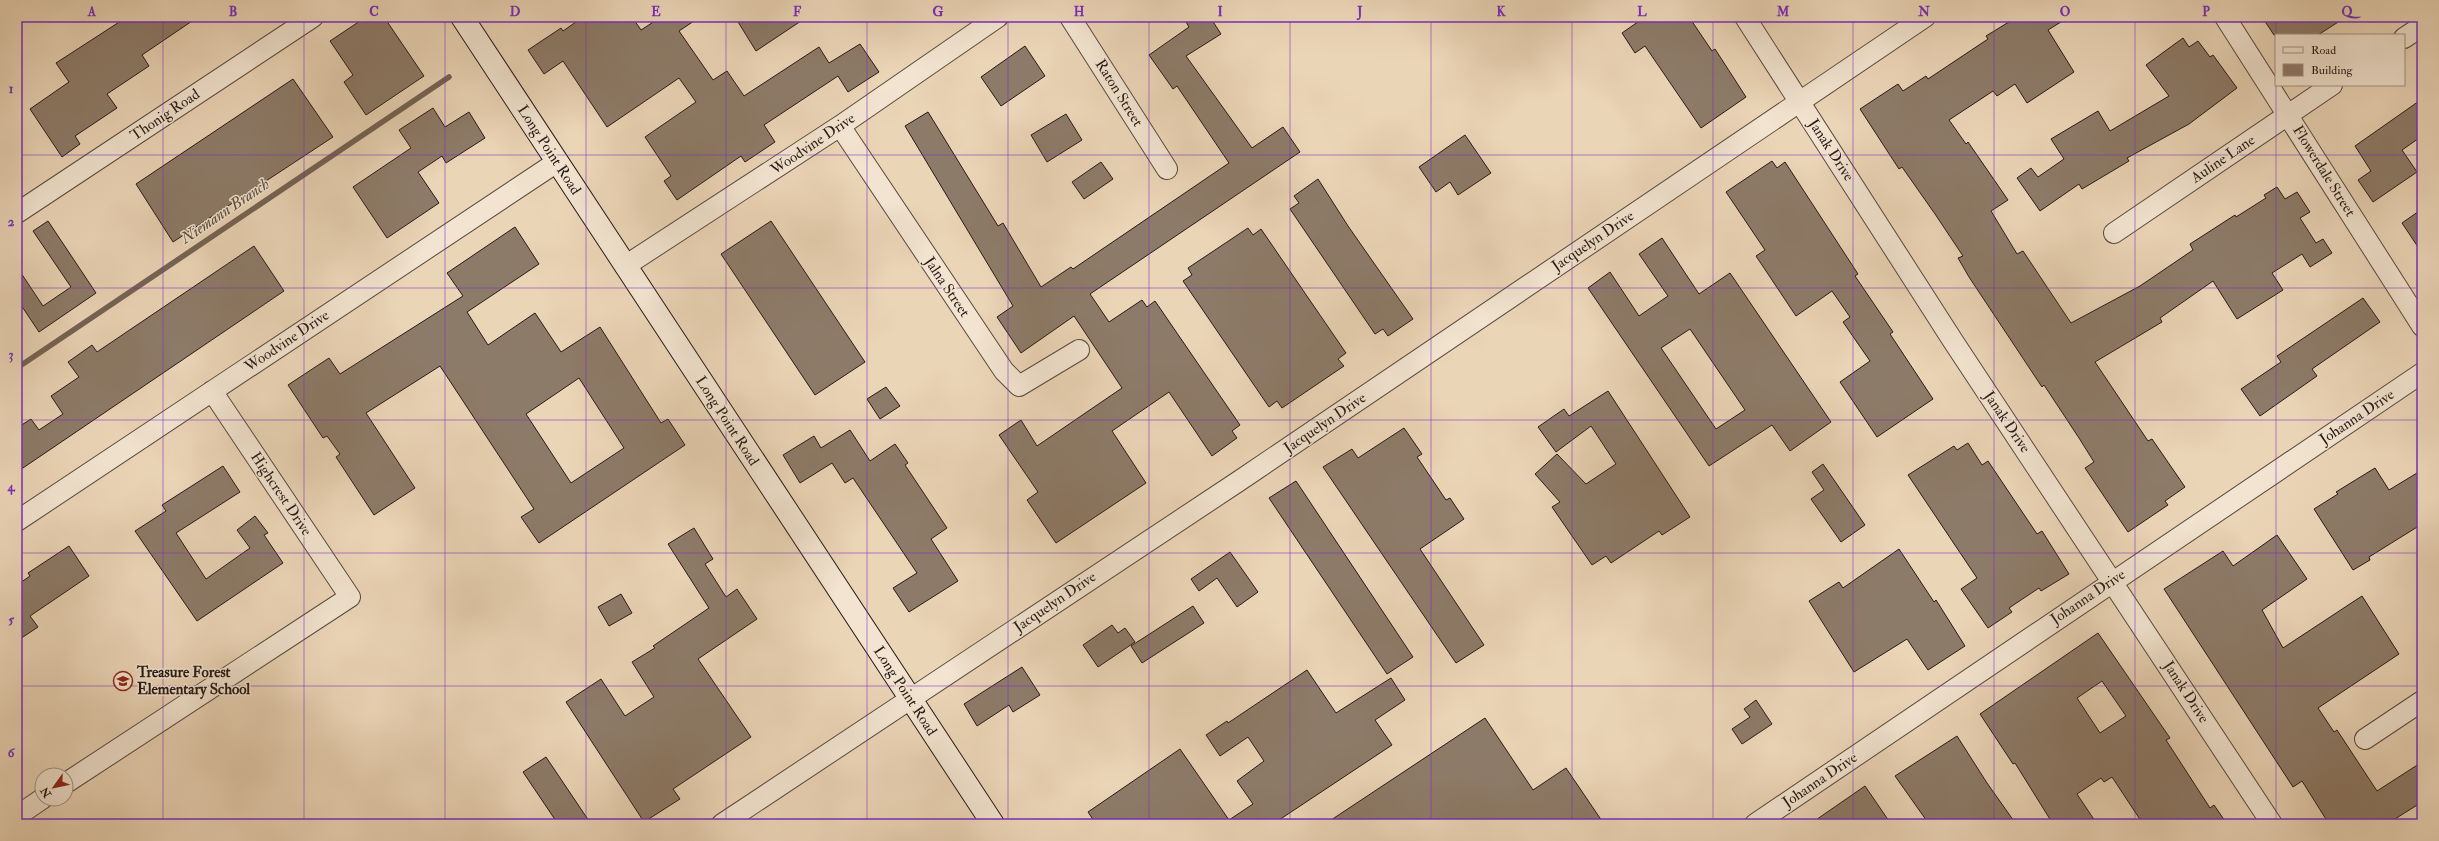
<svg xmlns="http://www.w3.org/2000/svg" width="2439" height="841" viewBox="0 0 2439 841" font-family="'IM FELL Double Pica',serif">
	<rect width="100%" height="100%" fill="#ebd5b7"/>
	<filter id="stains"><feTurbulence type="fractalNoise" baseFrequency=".005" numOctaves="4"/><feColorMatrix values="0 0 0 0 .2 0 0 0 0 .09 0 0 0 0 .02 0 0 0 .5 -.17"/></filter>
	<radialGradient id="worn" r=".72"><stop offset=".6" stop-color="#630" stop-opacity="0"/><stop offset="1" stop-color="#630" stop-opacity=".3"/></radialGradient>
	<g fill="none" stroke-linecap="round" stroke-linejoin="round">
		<!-- stream -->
		<path stroke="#756455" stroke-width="5.5" d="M 17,368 L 449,77"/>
	</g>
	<!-- building -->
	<path fill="#8d7b69" stroke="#281a15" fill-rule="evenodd" d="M 127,17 L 198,17 L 142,55 L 149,66 L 107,94 L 117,108 L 75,136 L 80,144 L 62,157 L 30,109 L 69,82 L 56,63 Z
		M 366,17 L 384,17 L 424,76 L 366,115 L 344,82 L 353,75 L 330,41 Z
		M 583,17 L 632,17 L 641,30 L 661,17 L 700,17 L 679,31 L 713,80 L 727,71 L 744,96 L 819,47 L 829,63 L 860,44 L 879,72 L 848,92 L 838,76 L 764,125 L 775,142 L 745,162 L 741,156 L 677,200 L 664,181 L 671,176 L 645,137 L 696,102 L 679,78 L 607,127 L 563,61 L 544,74 L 528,50 L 561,28 L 563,31 Z
		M 735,17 L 807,17 L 756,51 Z
		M 1183,17 L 1210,17 L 1221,34 L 1186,56 L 1252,148 L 1283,127 L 1300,152 L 1090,294 L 1109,322 L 1142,300 L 1147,307 L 1155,301 L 1240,425 L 1232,431 L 1237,438 L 1212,456 L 1169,392 L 1112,431 L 1146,483 L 1056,543 L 1027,500 L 1038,492 L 999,435 L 1021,420 L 1037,446 L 1122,388 L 1074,316 L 1021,353 L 997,317 L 1013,306 L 905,126 L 928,112 L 998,226 L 1003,223 L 1041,287 L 1071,267 L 1073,269 L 1229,163 L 1177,86 L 1173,89 L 1149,55 L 1189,27 Z
		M 1645,17 L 1689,17 L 1712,51 L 1715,49 L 1746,97 L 1701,128 L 1645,46 L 1635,53 L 1622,33 Z
		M 2017,17 L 2069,17 L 2048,30 L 2074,72 L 2027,103 L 2015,84 L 1997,96 L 1993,91 L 1949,120 L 1966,144 L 1968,142 L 2008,200 L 1991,211 L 2017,254 L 2023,251 L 2071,323 L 2140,286 L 2193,250 L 2190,244 L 2235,215 L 2236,217 L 2266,198 L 2264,195 L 2277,187 L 2285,199 L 2297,192 L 2310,212 L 2300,218 L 2316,243 L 2323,239 L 2332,253 L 2310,267 L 2302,254 L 2272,273 L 2283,290 L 2237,319 L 2213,281 L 2160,318 L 2162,322 L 2095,362 L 2148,441 L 2152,439 L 2185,487 L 2165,501 L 2168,505 L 2128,532 L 2085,468 L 2094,462 L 2079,438 L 2044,385 L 2042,387 L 1969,277 L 1958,258 L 1963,256 L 1935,214 L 1902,167 L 1899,169 L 1860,109 L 1898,84 L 1903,91 L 1926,76 L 1928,79 L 1988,39 L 1986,36 Z
		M 2262,17 L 2346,17 L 2318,35 L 2274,35 Z
		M 2183,38 L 2189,47 L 2198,41 L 2210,57 L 2213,55 L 2237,88 L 2189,124 L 2127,158 L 2129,161 L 2082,189 L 2079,184 L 2040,211 L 2017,178 L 2031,168 L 2038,177 L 2064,159 L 2051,139 L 2098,111 L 2110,131 L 2169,96 L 2146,65 Z
		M 1025,46 L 1045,76 L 1001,106 L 981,77 Z
		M 293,79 L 333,137 L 173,242 L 136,184 Z
		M 2422,99 L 2422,136 L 2402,150 L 2417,172 L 2373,202 L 2358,180 L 2371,171 L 2355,146 Z
		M 433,108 L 445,127 L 469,112 L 485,138 L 446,163 L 442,156 L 418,172 L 439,203 L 387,238 L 353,187 L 411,148 L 399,130 Z
		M 1066,114 L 1082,140 L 1047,162 L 1031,135 Z
		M 1465,135 L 1491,173 L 1458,195 L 1450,182 L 1436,192 L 1419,167 Z
		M 1772,161 L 1777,168 L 1785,162 L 1858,274 L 1855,276 L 1893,332 L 1890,334 L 1933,399 L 1877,437 L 1840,382 L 1870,361 L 1843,322 L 1850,317 L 1832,291 L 1796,316 L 1756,256 L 1765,250 L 1726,192 Z
		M 1101,162 L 1113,179 L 1084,199 L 1072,182 Z
		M 1318,179 L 1348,226 L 1413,319 L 1388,336 L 1383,329 L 1375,334 L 1290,209 L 1299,203 L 1294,196 Z
		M 2422,209 L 2422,253 L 2402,223 Z
		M 48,221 L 96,293 L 39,332 L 17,299 L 17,267 L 43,306 L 71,287 L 33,231 Z
		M 771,221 L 865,362 L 815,395 L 721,254 Z
		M 515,227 L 539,264 L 467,312 L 488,345 L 535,313 L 561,352 L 600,327 L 661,423 L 668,419 L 685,445 L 539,543 L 521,517 L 534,509 L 440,366 L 366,413 L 415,488 L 374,515 L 336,457 L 340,454 L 327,436 L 323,438 L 288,385 L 329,358 L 340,374 L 463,296 L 447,273 ZM 579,378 L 624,448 L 571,483 L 526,414 Z
		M 1248,228 L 1253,235 L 1261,229 L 1346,353 L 1338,359 L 1344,366 L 1282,408 L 1277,401 L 1269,407 L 1183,281 L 1192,275 L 1188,268 Z
		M 1662,238 L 1699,294 L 1730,273 L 1831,422 L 1790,451 L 1772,425 L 1709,466 L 1588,288 L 1610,272 L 1639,316 L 1668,296 L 1639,254 ZM 1690,329 L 1745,410 L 1716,429 L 1661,348 Z
		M 254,246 L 284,291 L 17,472 L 17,428 L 31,419 L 39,430 L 63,414 L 51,396 L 79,377 L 68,362 L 92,345 L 97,352 Z
		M 2363,298 L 2380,322 L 2312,369 L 2317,376 L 2260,416 L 2241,389 L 2281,362 L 2277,356 Z
		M 886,387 L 900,406 L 880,419 L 867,399 Z
		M 1608,391 L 1690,517 L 1662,535 L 1659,531 L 1611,563 L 1606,556 L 1592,565 L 1552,507 L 1560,502 L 1535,474 L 1557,454 L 1586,484 L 1616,464 L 1591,426 L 1556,452 L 1538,427 L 1564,409 L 1569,416 Z
		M 1404,428 L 1422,454 L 1417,457 L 1446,500 L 1450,498 L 1464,519 L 1420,549 L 1484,645 L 1456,663 L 1323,467 L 1352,449 L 1358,458 Z
		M 850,430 L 870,461 L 895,444 L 908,463 L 905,465 L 947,528 L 931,539 L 958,581 L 909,612 L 893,588 L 917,573 L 853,478 L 845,483 L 832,463 L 800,483 L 783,455 L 814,436 L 821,448 Z
		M 1968,443 L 1982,465 L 1988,461 L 2037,534 L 2042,531 L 2069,574 L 2041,591 L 2039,588 L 2009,608 L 2012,612 L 1988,628 L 1961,589 L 1977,578 L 1908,475 L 1954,446 L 1957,450 Z
		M 1823,464 L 1865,525 L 1841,542 L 1811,499 L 1824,490 L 1812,472 Z
		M 223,466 L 240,492 L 176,533 L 206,579 L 250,548 L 237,530 L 255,516 L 268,533 L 264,535 L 283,563 L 197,621 L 135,531 L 166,511 L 162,505 Z
		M 2375,468 L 2389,490 L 2422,470 L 2422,524 L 2369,557 L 2370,560 L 2353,570 L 2314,509 L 2338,494 L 2336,492 Z
		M 1296,481 L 1413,657 L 1387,674 L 1269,498 Z
		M 694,528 L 713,559 L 705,564 L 726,597 L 737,589 L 757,619 L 698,659 L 751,737 L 673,789 L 680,799 L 644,822 L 566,702 L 601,679 L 625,716 L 654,697 L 632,662 L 655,648 L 653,646 L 709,608 L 668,544 Z
		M 2277,535 L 2307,579 L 2262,610 L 2283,648 L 2362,596 L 2399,654 L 2318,708 L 2334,732 L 2337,730 L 2377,791 L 2422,762 L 2422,802 L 2387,824 L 2329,824 L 2302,781 L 2293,787 L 2164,589 L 2223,551 L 2233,566 Z
		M 69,546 L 89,576 L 30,616 L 38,627 L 17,641 L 17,585 L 30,576 L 28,573 Z
		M 1899,549 L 1934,602 L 1936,600 L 1965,646 L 1928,670 L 1907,639 L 1854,672 L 1809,601 L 1839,582 L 1843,588 Z
		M 1230,552 L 1258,592 L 1237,607 L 1217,578 L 1199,591 L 1191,579 Z
		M 621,594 L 632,613 L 609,626 L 598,607 Z
		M 1193,606 L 1204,623 L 1142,663 L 1131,646 Z
		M 1112,625 L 1118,633 L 1125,628 L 1135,642 L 1098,667 L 1083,645 Z
		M 2098,633 L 2170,738 L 2166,740 L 2210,808 L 2214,805 L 2227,824 L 2143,824 L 2112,777 L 2104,782 L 2101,778 L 2077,794 L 2097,824 L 2053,824 L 2015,763 L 2013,764 L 1980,714 ZM 2102,681 L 2126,716 L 2100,733 L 2077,698 Z
		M 1022,667 L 1040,695 L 1013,712 L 1009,705 L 977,726 L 964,704 Z
		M 1307,670 L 1336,713 L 1391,678 L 1405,700 L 1375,720 L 1392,745 L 1273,824 L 1096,824 L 1088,812 L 1180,749 L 1229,820 L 1253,804 L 1237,781 L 1264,761 L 1248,737 L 1220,756 L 1206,735 L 1227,721 L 1228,723 Z
		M 1756,700 L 1772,724 L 1742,744 L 1732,729 L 1750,717 L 1744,709 Z
		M 1485,718 L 1533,790 L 1566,768 L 1604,824 L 1325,824 Z
		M 1957,736 L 1987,783 L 2016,824 L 1929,824 L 1895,776 Z
		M 546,757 L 591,824 L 558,824 L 523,772 Z
		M 1865,786 L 1891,824 L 1810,824 Z"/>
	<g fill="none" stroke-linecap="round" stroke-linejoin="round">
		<defs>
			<path id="street" d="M 1070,17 L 1167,169
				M 1745,17 L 1953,341 L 2272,824
				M 2225,17 L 2422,326
				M 2404,38 L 2422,26
				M 840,126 L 1004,371 L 1019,386 L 1079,350
				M 17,213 L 313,17
				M 2114,233 L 2332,85
				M 625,266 L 840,126 L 998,17
				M 17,521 L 557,162
				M 2365,739 L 2422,701
				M 66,783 L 350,597 L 212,391
				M 17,816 L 42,799
				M 722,824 L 1239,481 L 1925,17
				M 1755,824 L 2422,373"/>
			<path id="secondary" d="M 462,17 L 993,824"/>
		</defs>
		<!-- street casing -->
		<use href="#street" stroke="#59493e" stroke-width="22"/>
		<!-- secondary casing -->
		<use href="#secondary" stroke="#281a15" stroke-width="24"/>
		<!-- street -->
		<use href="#street" stroke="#f2e4d0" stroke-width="20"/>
		<!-- secondary -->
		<use href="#secondary" stroke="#f2e4d0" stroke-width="22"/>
	</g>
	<!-- grid -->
	<path fill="none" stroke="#7b2cbf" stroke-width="1" stroke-opacity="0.55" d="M 163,17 L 163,824M 304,17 L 304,824M 445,17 L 445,824M 586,17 L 586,824M 726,17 L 726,824M 867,17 L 867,824M 1008,17 L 1008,824M 1149,17 L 1149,824M 1290,17 L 1290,824M 1431,17 L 1431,824M 1572,17 L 1572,824M 1713,17 L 1713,824M 1853,17 L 1853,824M 1994,17 L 1994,824M 2135,17 L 2135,824M 2276,17 L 2276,35M 2276,85 L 2276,824M 17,155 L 2422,155M 17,288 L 2422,288M 17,420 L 2422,420M 17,553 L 2422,553M 17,686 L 2422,686"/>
	<!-- icons -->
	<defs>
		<symbol id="school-ring" viewBox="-11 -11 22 22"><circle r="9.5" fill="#f2e4d0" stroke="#8f2418" stroke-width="1.5"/><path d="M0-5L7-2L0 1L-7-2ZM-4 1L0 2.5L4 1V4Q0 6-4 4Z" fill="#8f2418"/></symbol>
	</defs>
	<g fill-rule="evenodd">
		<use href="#school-ring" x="112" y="670" width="22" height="22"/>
	</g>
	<g text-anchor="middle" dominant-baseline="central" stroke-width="3" stroke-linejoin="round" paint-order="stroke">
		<!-- street labels -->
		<g font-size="15" fill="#281a15" stroke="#f2e4d0">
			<text transform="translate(1119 93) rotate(58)">Raton Street</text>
			<text transform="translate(165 115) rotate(-34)">Thonig Road</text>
			<text transform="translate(813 144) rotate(-34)">Woodvine Drive</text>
			<text transform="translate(549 150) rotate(57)">Long Point Road</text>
			<text transform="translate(1831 150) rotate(57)">Janak Drive</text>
			<text transform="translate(2223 159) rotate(-34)">Auline Lane</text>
			<text transform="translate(2324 171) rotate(58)">Flowerdale Street</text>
			<text transform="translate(1593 241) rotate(-34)">Jacquelyn Drive</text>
			<text transform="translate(947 287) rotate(56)">Jalna Street</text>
			<text transform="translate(287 341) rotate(-34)">Woodvine Drive</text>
			<text transform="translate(2357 417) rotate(-34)">Johanna Drive</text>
			<text transform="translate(727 421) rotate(57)">Long Point Road</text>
			<text transform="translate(2007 422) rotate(56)">Janak Drive</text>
			<text transform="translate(1325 423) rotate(-34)">Jacquelyn Drive</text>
			<text transform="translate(281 494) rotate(56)">Highcrest Drive</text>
			<text transform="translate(2088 597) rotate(-34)">Johanna Drive</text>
			<text transform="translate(1055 602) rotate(-34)">Jacquelyn Drive</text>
			<text transform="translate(905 691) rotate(57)">Long Point Road</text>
			<text transform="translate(2186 692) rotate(57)">Janak Drive</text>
			<text transform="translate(1820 780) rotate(-34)">Johanna Drive</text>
		</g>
		<!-- poi labels -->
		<g font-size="15" font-weight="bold" fill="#281a15" stroke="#f2e4d0" text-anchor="start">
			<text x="137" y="672">Treasure Forest<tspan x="137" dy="17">Elementary School</tspan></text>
		</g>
		<!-- water labels -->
		<g font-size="16" font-style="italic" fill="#5c4b40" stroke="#f2e4d0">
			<text transform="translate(225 211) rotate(-34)">Niemann Branch</text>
		</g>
	</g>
	<!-- margin -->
	<rect width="2439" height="841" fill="none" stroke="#ebd5b7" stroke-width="44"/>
	<!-- legend -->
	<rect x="2275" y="34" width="130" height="52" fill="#f2e4d0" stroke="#a19385"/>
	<rect x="2283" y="47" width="20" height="6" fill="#f2e4d0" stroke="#a19385"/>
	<text x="2311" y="54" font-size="12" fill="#281a15">Road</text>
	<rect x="2283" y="64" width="20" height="12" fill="#8d7b69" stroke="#a19385"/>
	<text x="2311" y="74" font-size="12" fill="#281a15">Building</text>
	<!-- north arrow -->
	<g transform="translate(54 787) rotate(237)"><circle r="19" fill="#f2e4d0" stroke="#a19385"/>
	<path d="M0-3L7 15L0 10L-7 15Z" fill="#8f2418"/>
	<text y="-6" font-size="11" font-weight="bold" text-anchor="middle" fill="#281a15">N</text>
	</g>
	<rect x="22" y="22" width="2395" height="797" fill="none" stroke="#7b2cbf" stroke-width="1.5"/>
	<g font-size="13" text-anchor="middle" font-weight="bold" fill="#7b2cbf">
		<text x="92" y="16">A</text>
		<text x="233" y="16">B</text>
		<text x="374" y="16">C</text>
		<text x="515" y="16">D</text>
		<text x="656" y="16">E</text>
		<text x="797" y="16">F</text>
		<text x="938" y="16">G</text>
		<text x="1079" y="16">H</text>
		<text x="1220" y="16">I</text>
		<text x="1360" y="16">J</text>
		<text x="1501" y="16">K</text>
		<text x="1642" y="16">L</text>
		<text x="1783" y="16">M</text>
		<text x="1924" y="16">N</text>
		<text x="2065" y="16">O</text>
		<text x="2206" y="16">P</text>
		<text x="2347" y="16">Q</text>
		<text x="11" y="93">1</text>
		<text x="11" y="226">2</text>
		<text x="11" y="359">3</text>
		<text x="11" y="491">4</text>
		<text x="11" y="624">5</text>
		<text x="11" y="757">6</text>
	</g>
	<rect width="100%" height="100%" filter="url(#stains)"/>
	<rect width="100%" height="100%" fill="url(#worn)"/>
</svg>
